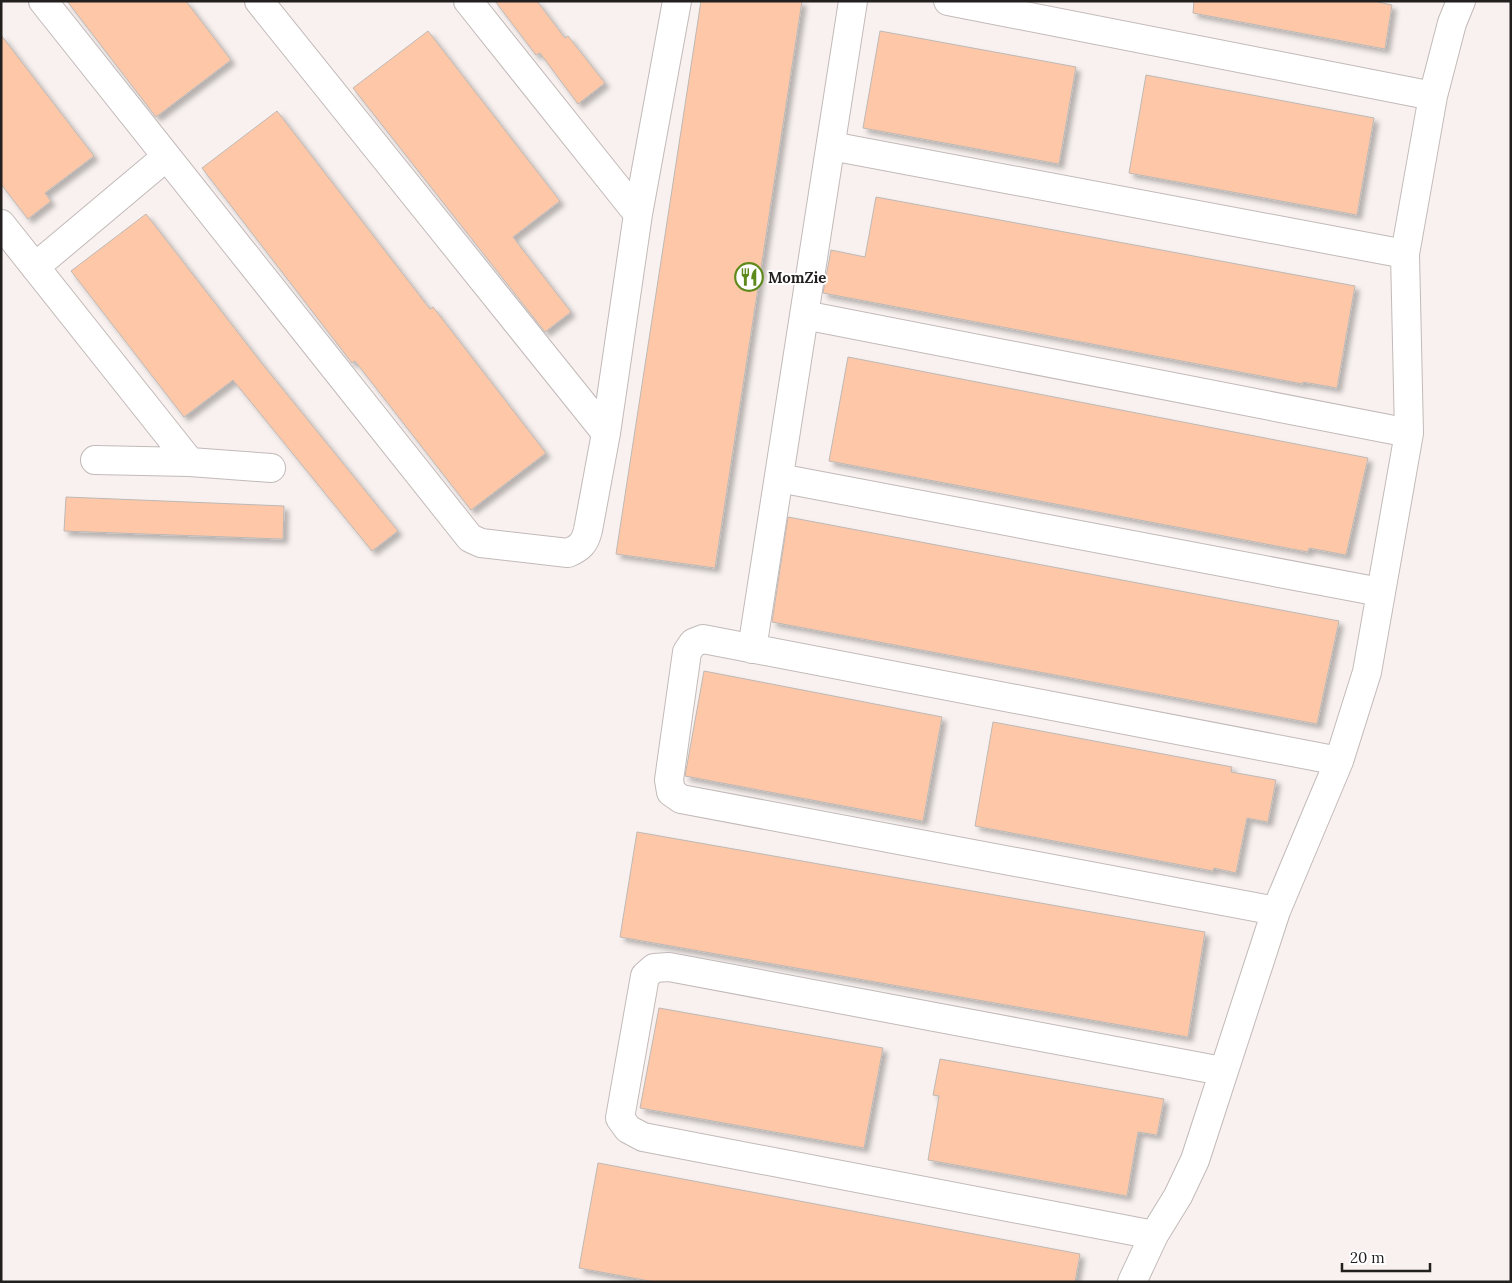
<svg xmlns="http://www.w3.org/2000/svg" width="1512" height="1283" viewBox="0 0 1512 1283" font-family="Lora,serif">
	<defs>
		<filter id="shadow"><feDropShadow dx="4.5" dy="4.5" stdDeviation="2.5" flood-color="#0004"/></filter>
	</defs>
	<rect width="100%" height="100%" fill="#f8f1ef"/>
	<!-- building -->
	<path fill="#fec8a8" stroke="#beb8b5" filter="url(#shadow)" d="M 67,1 L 186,1 L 231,60 L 156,117 Z
		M 495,1 L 537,1 L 565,38 L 568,36 L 605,83 L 578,104 L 540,53 L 536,55 Z
		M 701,1 L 802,1 L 715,568 L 616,554 Z
		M 1194,1 L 1373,1 L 1392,5 L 1385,49 L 1193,13 Z
		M 428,31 L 560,201 L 513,237 L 571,312 L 545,332 L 353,88 Z
		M 880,31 L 1076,67 L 1059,164 L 863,128 Z
		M 1,35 L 94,156 L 45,193 L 51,201 L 28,219 L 1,184 Z
		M 1146,75 L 1374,118 L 1357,215 L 1129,173 Z
		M 277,111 L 430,309 L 433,307 L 546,453 L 471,510 L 355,361 L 352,363 L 202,168 Z
		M 876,197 L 1355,286 L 1337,388 L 1303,382 L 1303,384 L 823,293 L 831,250 L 865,257 Z
		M 146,214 L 260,361 L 398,531 L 372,551 L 233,380 L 184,417 L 71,271 Z
		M 848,357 L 1368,458 L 1346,555 L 1309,548 L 1308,552 L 829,461 Z
		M 66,497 L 284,506 L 283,539 L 64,531 Z
		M 788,517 L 1339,621 L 1317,724 L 772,622 Z
		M 704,671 L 942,717 L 923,821 L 685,776 Z
		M 993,722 L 1232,767 L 1231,772 L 1276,780 L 1268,822 L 1247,818 L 1236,873 L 1214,868 L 1213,871 L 975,826 Z
		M 637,832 L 1205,932 L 1188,1037 L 620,937 Z
		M 659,1008 L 883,1048 L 864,1148 L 640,1108 Z
		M 940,1059 L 1164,1099 L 1157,1135 L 1138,1132 L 1127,1196 L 928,1160 L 939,1096 L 933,1095 Z
		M 598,1163 L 1080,1254 L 1075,1282 L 655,1282 L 579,1268 Z"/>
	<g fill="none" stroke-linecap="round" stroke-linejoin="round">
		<defs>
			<path id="minor" d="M 43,1 L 470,538 L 481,543 L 568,553 C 580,548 585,543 588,530 L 606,433 L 638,214 L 677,1
				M 259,1 L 606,433
				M 468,1 L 638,214
				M 948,1 L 1433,96
				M 831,146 L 1405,254
				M 1,224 L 190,462
				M 35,267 L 166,157
				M 804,315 L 1409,433
				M 95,460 L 190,462 L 271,468
				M 779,478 L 1380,592
				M 752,649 L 853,1
				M 1276,911 L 681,799 L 671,792 L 669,780 L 687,652 L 693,643 L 703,639 L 1339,761
				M 1154,1235 L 643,1137 L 628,1129 L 620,1118 L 645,976 L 654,968 L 669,967 L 1222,1071
				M 1132,1282 L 1154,1235 L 1178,1196 L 1195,1160 L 1276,911 L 1339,761 L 1367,672 L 1409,433 L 1405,254 L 1433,96 L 1452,23 L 1461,1"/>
		</defs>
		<!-- minor casing -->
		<use href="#minor" stroke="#c2bab9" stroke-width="30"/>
		<!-- minor -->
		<use href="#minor" stroke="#fff" stroke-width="28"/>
	</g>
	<!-- icons -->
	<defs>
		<symbol id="restaurant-ring" viewBox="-11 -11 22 22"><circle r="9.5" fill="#fff" stroke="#5e8a1b" stroke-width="1.5"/><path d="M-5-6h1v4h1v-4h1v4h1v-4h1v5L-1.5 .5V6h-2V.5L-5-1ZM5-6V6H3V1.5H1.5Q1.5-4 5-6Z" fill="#5e8a1b"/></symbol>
	</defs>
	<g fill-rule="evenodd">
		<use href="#restaurant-ring" x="733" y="261" width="32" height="32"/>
	</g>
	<g text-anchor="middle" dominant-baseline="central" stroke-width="4" stroke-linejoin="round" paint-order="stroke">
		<!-- poi labels -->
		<g font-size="15" font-weight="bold" fill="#221f1f" stroke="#fff" text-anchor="start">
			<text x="768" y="277">MomZie</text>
		</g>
	</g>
	<!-- border -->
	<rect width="1512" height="1283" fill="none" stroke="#221f1f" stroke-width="5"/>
	<!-- scale -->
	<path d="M1342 1263v8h88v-8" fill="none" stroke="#221f1f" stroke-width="2.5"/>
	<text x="1350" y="1263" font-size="15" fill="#221f1f" stroke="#ffffff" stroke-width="4" paint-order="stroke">20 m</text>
</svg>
